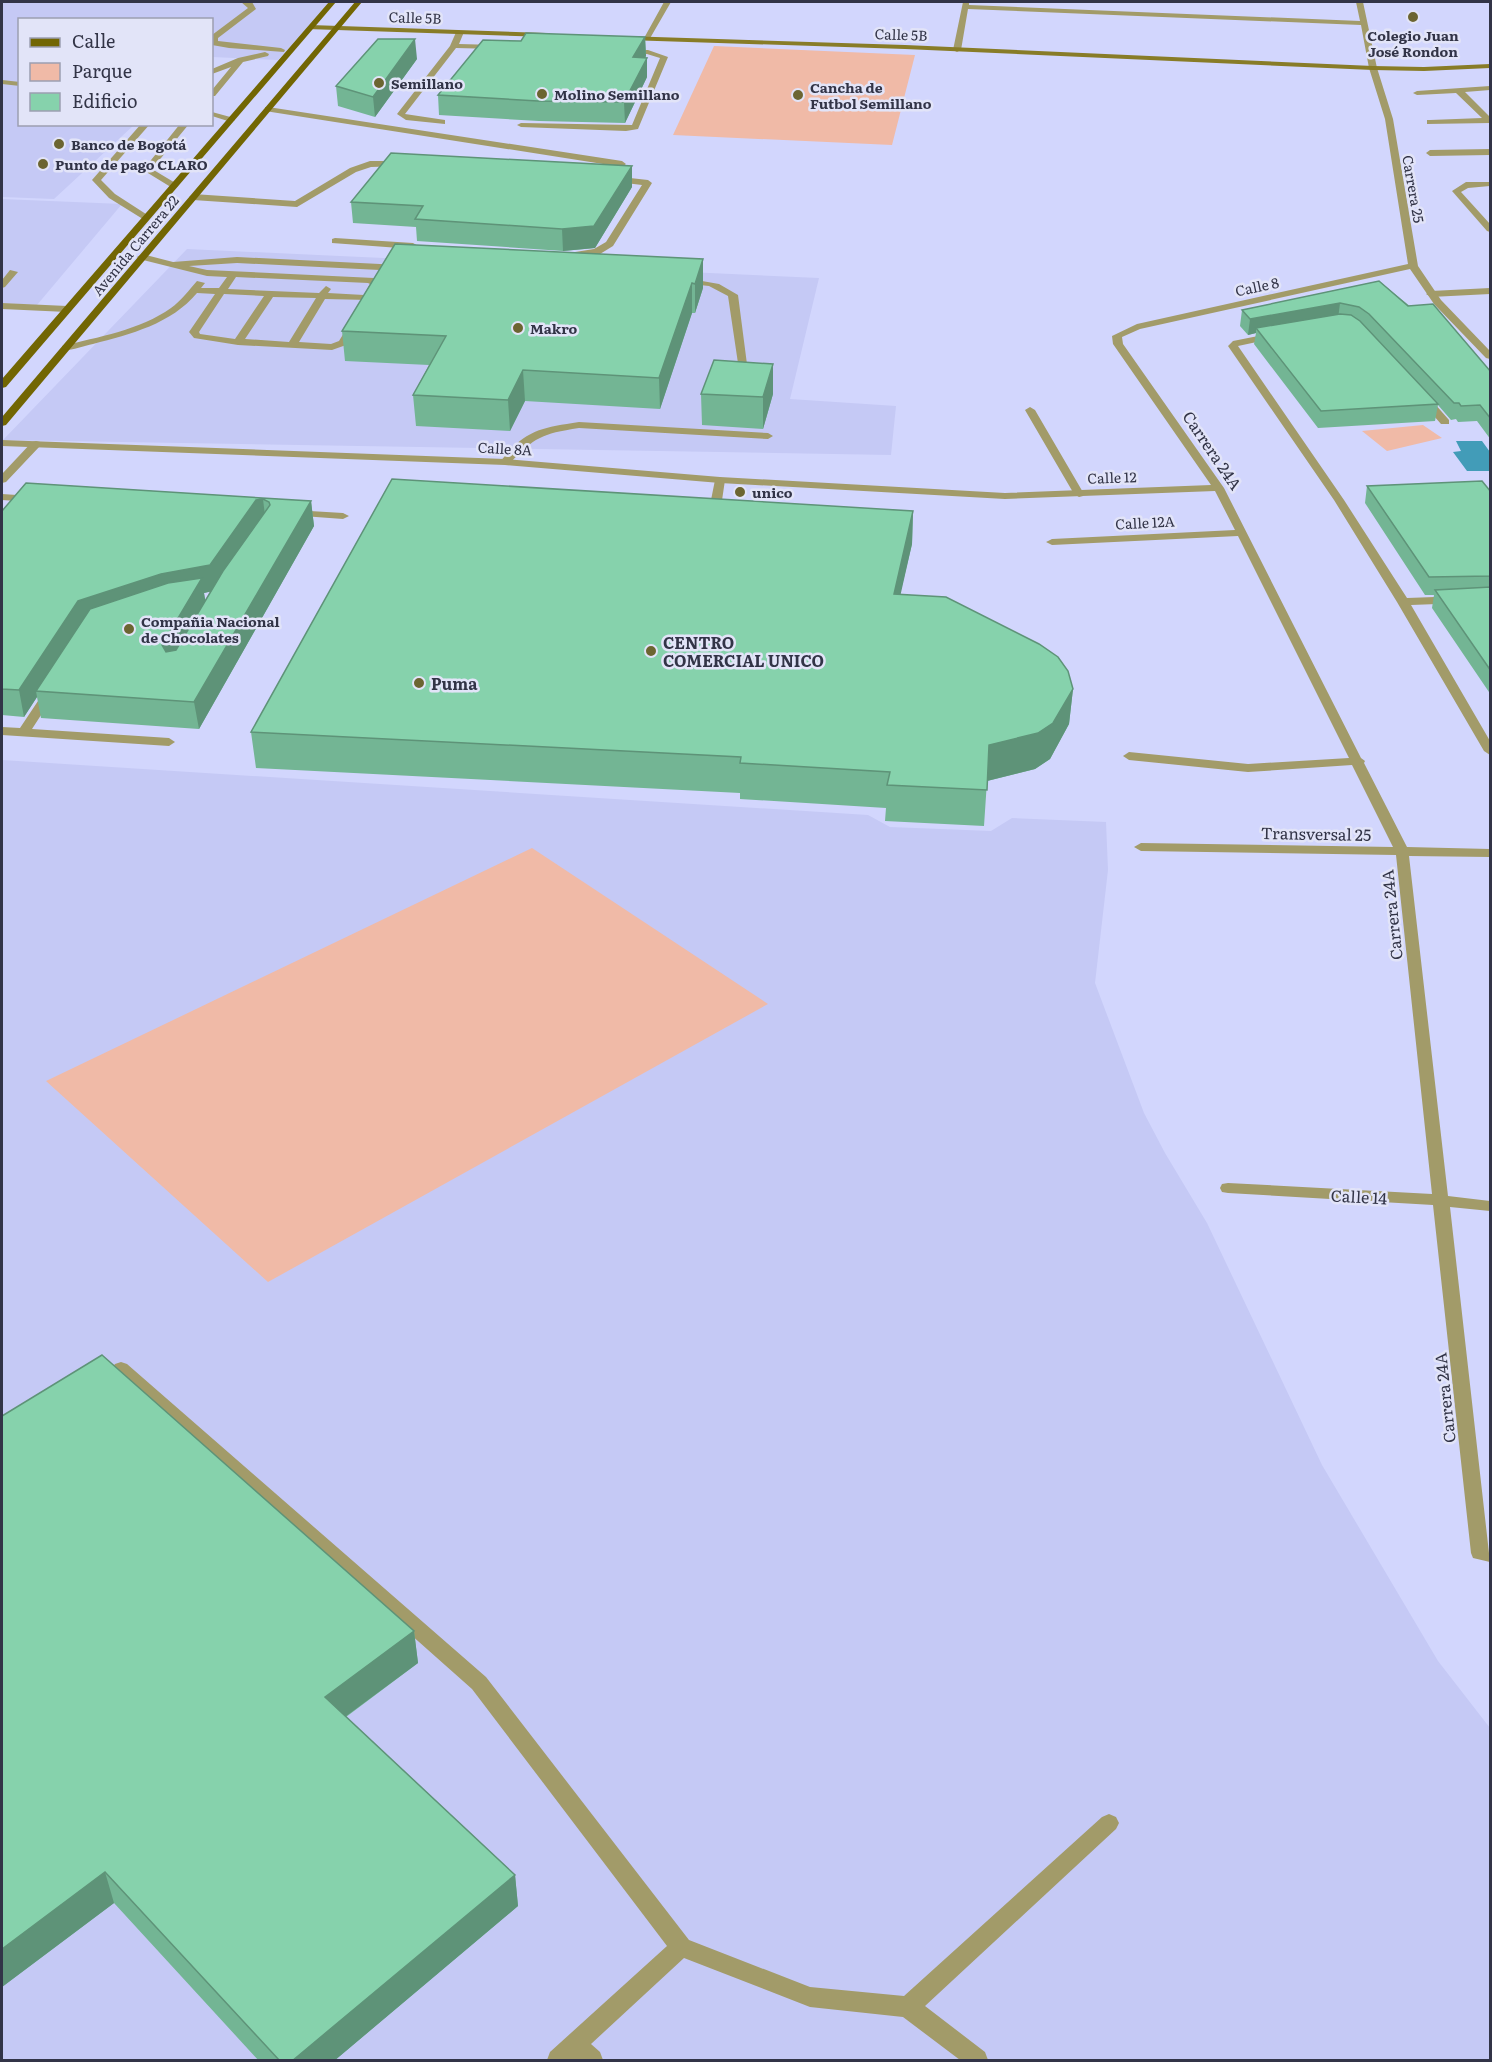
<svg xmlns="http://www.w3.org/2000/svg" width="1492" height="2062" viewBox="0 0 1492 2062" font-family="Literata,serif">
	<rect width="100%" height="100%" fill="#d2d6fd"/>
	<!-- built -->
	<path fill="#c5c9f5" d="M 2,2 L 330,2 L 278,60 L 212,57 L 212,20 L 20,20 L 20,124 L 134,125 L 54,199 L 2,197 Z
		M 2,199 L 122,204 L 37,305 L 2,303 Z
		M 187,249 L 819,278 L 790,399 L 896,406 L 891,455 L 3,440 Z
		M 2,760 L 868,815 L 890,827 L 991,831 L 1012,818 L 1106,822 L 1108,870 L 1095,983 L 1144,1113 L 1165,1153 L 1207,1223 L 1322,1465 L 1438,1661 L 1490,1728 L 1490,2060 L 2,2060 Z"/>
	<!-- green -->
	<path fill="#f0baa7" d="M 714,46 L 915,55 L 892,145 L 673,135 Z
		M 1423,425 L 1442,438 L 1387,451 L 1362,431 Z
		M 532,848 L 768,1004 L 268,1282 L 46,1081 Z"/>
	<!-- water -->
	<path fill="#429cb8" d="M 1456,441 L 1482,441 L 1490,452 L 1490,471 L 1467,471 L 1453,452 L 1461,451 Z"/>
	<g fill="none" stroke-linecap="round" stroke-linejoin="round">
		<!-- lane -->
		<path fill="#a29b69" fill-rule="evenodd" d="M 241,2 L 252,2 L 256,9 L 218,38 L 218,41 L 281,48 L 285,50 L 284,52 L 229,48 L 212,45 L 212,35 L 248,8 Z
			M 457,30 L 464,32 L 459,44 L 496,45 L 500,47 L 496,49 L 456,48 L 405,114 L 445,120 L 445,124 L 406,120 L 397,114 L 450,46 Z
			M 628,50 L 648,50 L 668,57 L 638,129 L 626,131 L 521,127 L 517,125 L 521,123 L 632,125 L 660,58 L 647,54 L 625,54 L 625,50 Z
			M 265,52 L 269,54 L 268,56 L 243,62 L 215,96 L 212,96 L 212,90 L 231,67 L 212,74 L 212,69 L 238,58 Z
			M 2,80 L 20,82 L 20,86 L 2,84 Z
			M 1490,86 L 1490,90 L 1465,92 L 1490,117 L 1490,123 L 1427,124 L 1427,120 L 1430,120 L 1482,118 L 1456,93 L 1417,95 L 1413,93 L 1417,91 Z
			M 268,107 L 622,161 L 626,164 L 622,167 L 265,111 L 265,107 Z
			M 212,112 L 234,118 L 235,120 L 231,122 L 212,116 Z
			M 141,124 L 150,124 L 101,180 L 115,194 L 149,216 L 150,218 L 146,221 L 109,198 L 92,180 Z
			M 180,124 L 189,124 L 152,169 L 177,184 L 178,186 L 174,189 L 143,170 Z
			M 1490,149 L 1490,155 L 1430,156 L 1426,153 L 1430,150 Z
			M 400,161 L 404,164 L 403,166 L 371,167 L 356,172 L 297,207 L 193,200 L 189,197 L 193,194 L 295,201 L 350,168 L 370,161 Z
			M 612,176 L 648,180 L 652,183 L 613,246 L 600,254 L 569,257 L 569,253 L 594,249 L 606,242 L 642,185 L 609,181 L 608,179 Z
			M 1466,182 L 1490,182 L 1490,186 L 1468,188 L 1461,192 L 1490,224 L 1490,232 L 1487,231 L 1452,191 Z
			M 335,238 L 413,243 L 418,246 L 413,249 L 332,243 L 332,239 Z
			M 142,254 L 173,262 L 237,257 L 400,265 L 405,268 L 400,271 L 237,263 L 189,266 L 207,270 L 374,278 L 380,284 L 370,300 L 325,299 L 299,342 L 331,344 L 339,341 L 350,323 L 356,323 L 358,325 L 346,345 L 332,350 L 238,345 L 194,338 L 189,332 L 215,294 L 197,293 C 171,324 131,334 93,344 C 83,346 71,351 62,350 L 62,346 C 98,337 140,330 171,308 C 181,301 189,290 197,281 L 205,283 L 201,288 L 219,288 L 227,277 L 207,276 L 139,259 L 137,257 ZM 236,277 L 368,283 L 370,284 L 364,295 L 328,293 L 331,289 L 326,286 L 319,293 L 228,289 ZM 224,294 L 264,296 L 235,339 L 200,334 L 199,332 ZM 273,297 L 316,298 L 289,342 L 245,339 Z
			M 10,270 L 18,272 L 5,287 L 2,288 L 2,280 Z
			M 685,278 L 719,284 L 738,295 L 748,372 L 739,370 L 728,296 L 709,286 L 682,283 L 680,281 Z
			M 1490,288 L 1490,294 L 1431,297 L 1426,294 L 1431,291 Z
			M 1273,333 L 1276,334 L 1276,338 L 1238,346 L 1344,500 L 1407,598 L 1490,595 L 1490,602 L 1411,605 L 1490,741 L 1490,755 L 1484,751 L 1397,602 L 1334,500 L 1228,346 L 1233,341 Z
			M 1419,395 L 1427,395 L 1449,420 L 1449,424 L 1441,424 L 1419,399 Z
			M 1030,407 L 1035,410 L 1084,494 L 1083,496 L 1079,497 L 1074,494 L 1025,410 Z
			M 579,422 L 768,433 L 773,436 L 768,439 L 579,428 C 541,434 535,437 509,464 L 501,464 L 500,462 C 525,430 540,428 579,422 Z
			M 36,441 L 40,442 L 40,446 L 6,482 L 2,483 L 2,474 L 32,442 Z
			M 720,477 L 725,480 L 720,514 L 722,517 L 716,520 L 708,515 L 715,480 Z
			M 2,494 L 32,496 L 37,499 L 32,502 L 2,500 Z
			M 293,510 L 343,513 L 349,516 L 343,519 L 289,515 L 287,513 Z
			M 50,688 L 56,692 L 32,729 L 169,738 L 175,742 L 169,746 L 2,735 L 2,727 L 20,728 L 46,689 Z
			M 121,1362 L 127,1364 L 486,1677 L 689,1940 L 810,1987 L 904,1996 L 1102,1817 L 1109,1814 L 1116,1817 L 1119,1823 L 1116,1829 L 925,2006 L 985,2052 L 988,2060 L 960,2060 L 903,2017 L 810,2007 L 684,1958 L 591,2044 L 600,2052 L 603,2060 L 547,2060 L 550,2052 L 667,1946 L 472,1689 L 115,1372 L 112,1368 L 115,1364 Z"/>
		<!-- street -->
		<path fill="#a29b69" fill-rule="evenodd" d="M 664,2 L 671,2 L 649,40 L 643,40 Z
			M 963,2 L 969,2 L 969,5 L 1360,21 L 1356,2 L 1363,2 L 1377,68 L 1393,119 L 1418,266 L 1441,300 L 1490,351 L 1490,359 L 1486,358 L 1434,304 L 1410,269 L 1140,329 L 1122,337 L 1123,344 L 1224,488 L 1361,758 L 1365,761 L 1364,763 L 1407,847 L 1490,849 L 1490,857 L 1409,856 L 1448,1196 L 1490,1201 L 1490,1211 L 1450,1207 L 1490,1562 L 1473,1558 L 1471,1553 L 1433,1205 L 1228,1193 L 1222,1192 L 1220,1188 L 1222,1184 L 1228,1183 L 1432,1194 L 1396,855 L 1141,851 L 1134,847 L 1141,843 L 1393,847 L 1352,765 L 1248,772 L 1129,760 L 1123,756 L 1129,752 L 1248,764 L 1349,758 L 1238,536 L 1052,545 L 1046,542 L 1052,539 L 1235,530 L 1215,491 L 1005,499 L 720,483 L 505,465 L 2,446 L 2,440 L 505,459 L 720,477 L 1005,493 L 1211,485 L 1113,344 L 1112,336 L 1137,324 L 1408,264 L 1385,119 L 1369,68 L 1361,25 L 968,9 L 961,50 L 957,52 L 953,50 Z
			M 2,303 L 67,306 L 72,309 L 67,312 L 2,309 Z"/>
		<!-- secondary -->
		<path fill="#887c27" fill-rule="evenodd" d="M 310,25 L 546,33 L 550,35 L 546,37 L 307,29 Z
			M 624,36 L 905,45 L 1373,66 L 1424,67 L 1490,64 L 1490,68 L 1424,71 L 1373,70 L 905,49 L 627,40 L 623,38 Z"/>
		<!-- primary -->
		<path fill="#726603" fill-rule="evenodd" d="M 329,2 L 336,2 L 6,387 L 2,388 L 2,379 Z
			M 355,2 L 362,2 L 6,425 L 2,426 L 2,417 Z"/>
	</g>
	<!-- wall -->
	<path fill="#73b594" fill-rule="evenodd" d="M 645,37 L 646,56 L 645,58 L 647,58 L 647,77 L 625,123 L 539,121 L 439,115 L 438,95 L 521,41 Z
		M 417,59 L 375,117 L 338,106 L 336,86 Z
		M 632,166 L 632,187 L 595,248 L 563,251 L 417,241 L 416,227 L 353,223 L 351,202 Z
		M 703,259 L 703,288 L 695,313 L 692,313 L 660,409 L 525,401 L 510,431 L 416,426 L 413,395 L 429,365 L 345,361 L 342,331 Z
		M 1379,281 L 1491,372 L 1491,440 L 1477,421 L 1458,422 L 1456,419 L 1451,420 L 1438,405 L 1435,421 L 1318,428 L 1254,344 L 1256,333 L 1248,335 L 1240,326 L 1242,310 Z
		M 773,364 L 773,394 L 763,429 L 702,425 L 701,394 Z
		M 26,483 L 311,501 L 314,526 L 199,729 L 41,718 L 37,697 L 24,717 L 2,715 L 2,511 ZM 211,591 L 205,601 L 204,593 Z
		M 1367,486 L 1491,492 L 1491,695 L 1432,608 L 1434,595 L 1425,595 L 1365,503 Z
		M 913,511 L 912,544 L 900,594 L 1073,689 L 1069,724 L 1050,759 L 1035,769 L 987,781 L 984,826 L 885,821 L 886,808 L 740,799 L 740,793 L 256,768 L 251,732 Z
		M 2,1416 L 414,1631 L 418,1663 L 346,1717 L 515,1875 L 518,1906 L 334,2061 L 259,2061 L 114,1903 L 2,1987 Z"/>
	<!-- shaded-wall -->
	<path fill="#5e9378" d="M 645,37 L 646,56 L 633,77 L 633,57 Z
		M 415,39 L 417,59 L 375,117 L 373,97 Z
		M 647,58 L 647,77 L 625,123 L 624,102 Z
		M 632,166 L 632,187 L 595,248 L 563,251 L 562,229 Z
		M 703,259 L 703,288 L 695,313 L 695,284 Z
		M 692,283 L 692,313 L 660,409 L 659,378 Z
		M 1340,303 L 1338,319 L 1256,328 L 1256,333 L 1248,335 L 1250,319 Z
		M 773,364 L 773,394 L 763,429 L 763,397 Z
		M 523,370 L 525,401 L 510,431 L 508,400 Z
		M 263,499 L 266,524 L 214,591 L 204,593 L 206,604 L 166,672 L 36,691 L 37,697 L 24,717 L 19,690 L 78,601 L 256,500 Z
		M 311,501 L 314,526 L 199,729 L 194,702 Z
		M 913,511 L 912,544 L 893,628 L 894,594 Z
		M 1073,689 L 1069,724 L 1050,759 L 1035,769 L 987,781 L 989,745 Z
		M 414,1631 L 418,1663 L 330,1728 L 325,1697 Z
		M 105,1872 L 114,1903 L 2,1987 L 2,1949 Z
		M 515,1875 L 518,1906 L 334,2061 L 292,2061 Z"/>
	<!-- building -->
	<path fill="#86d2ac" stroke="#5e9378" stroke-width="1.5" d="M 526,33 L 645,37 L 633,57 L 647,58 L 624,102 L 538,101 L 438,95 L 483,40 L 521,41 Z
		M 378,39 L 415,39 L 373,97 L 336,86 Z
		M 391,153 L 632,166 L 594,226 L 562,229 L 415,219 L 423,206 L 351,202 Z
		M 395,244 L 703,259 L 695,284 L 692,283 L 659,378 L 523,370 L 508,400 L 413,395 L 446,336 L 342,331 Z
		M 1379,281 L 1408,306 L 1433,304 L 1491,372 L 1491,419 L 1480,405 L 1461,406 L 1459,403 L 1454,403 L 1369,314 L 1359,307 L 1340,303 L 1250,319 L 1242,310 Z
		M 1340,314 L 1351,315 L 1360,321 L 1438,404 L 1321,411 L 1256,328 Z
		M 714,360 L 773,364 L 763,397 L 701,394 Z
		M 392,479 L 913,511 L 894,594 L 946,597 L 1039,644 L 1058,657 L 1068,671 L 1073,689 L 1053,723 L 1038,733 L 989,745 L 987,790 L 887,785 L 890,772 L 740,763 L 741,757 L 251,732 Z
		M 1482,481 L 1491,492 L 1491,576 L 1429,577 L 1367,486 Z
		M 26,483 L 311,501 L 194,702 L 36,691 L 90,609 L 168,583 L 202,578 L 162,645 L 166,652 L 176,650 L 223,571 L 270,505 L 269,502 L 263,499 L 256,500 L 210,565 L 161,574 L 78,601 L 19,690 L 2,689 L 2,511 Z
		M 1491,587 L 1491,671 L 1435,590 Z
		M 102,1355 L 414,1631 L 325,1697 L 515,1875 L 292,2061 L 280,2061 L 105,1872 L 2,1949 L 2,1416 Z"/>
	<!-- markers -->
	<g fill="#6c6531" stroke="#e2e4f8" stroke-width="2">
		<circle cx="1413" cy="17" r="6"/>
		<circle cx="379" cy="83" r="6"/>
		<circle cx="542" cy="94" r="6"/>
		<circle cx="798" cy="95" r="6"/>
		<circle cx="59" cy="144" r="6"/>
		<circle cx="43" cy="164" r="6"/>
		<circle cx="518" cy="328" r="6"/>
		<circle cx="740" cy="492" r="6"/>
		<circle cx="129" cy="629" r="6"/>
		<circle cx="651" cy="651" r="6"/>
		<circle cx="419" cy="683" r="6"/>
	</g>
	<g text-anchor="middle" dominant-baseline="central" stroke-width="5" stroke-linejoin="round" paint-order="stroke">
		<!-- far-street labels -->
		<g font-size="14" fill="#323447" stroke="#e2e4f8">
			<text transform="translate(415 17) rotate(2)">Calle 5B</text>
			<text transform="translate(901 34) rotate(2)">Calle 5B</text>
			<text transform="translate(1414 189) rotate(80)">Carrera 25</text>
			<text transform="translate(135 245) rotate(-50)">Avenida Carrera 22</text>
			<text transform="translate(1257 286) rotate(-12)">Calle 8</text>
			<text transform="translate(505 448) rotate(3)">Calle 8A</text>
			<text transform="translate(1112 477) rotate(-2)">Calle 12</text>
			<text transform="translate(1145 522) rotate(-3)">Calle 12A</text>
		</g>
		<!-- far-poi labels -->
		<g font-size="14" font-weight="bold" fill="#323447" stroke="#e2e4f8" text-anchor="start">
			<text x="1413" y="35" text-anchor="middle">Colegio Juan<tspan x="1413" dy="16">José Rondon</tspan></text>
			<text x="391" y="83">Semillano</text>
			<text x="810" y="87">Cancha de<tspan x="810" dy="16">Futbol Semillano</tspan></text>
			<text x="554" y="94">Molino Semillano</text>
			<text x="71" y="144">Banco de Bogotá</text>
			<text x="55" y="164">Punto de pago CLARO</text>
			<text x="530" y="328">Makro</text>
			<text x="752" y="492">unico</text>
			<text x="141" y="621">Compañia Nacional<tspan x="141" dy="16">de Chocolates</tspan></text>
		</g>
		<!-- street labels -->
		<g font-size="16" fill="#323447" stroke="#e2e4f8">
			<text transform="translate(1213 450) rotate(56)">Carrera 24A</text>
			<text transform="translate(1316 833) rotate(1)">Transversal 25</text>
			<text transform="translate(1391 915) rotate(-96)">Carrera 24A</text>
			<text transform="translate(1359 1196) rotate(3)">Calle 14</text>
			<text transform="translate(1444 1398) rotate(-96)">Carrera 24A</text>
		</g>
		<!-- poi labels -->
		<g font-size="16" font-weight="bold" fill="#323447" stroke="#e2e4f8" text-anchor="start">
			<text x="663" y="642">CENTRO<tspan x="663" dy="18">COMERCIAL UNICO</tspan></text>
			<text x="431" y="683">Puma</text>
		</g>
	</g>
	<!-- border -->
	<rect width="1492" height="2062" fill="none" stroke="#323447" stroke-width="6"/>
	<!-- legend -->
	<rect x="18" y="18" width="195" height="108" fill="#e2e4f8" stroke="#9c9eb1" stroke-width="1.5"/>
	<rect x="30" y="38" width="30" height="9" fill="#726603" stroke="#9c9eb1" stroke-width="1.5"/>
	<text x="72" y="48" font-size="18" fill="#323447">Calle</text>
	<rect x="30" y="63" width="30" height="18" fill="#f0baa7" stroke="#9c9eb1" stroke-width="1.5"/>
	<text x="72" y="78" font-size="18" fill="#323447">Parque</text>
	<rect x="30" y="93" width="30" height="18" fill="#86d2ac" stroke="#9c9eb1" stroke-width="1.5"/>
	<text x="72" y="108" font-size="18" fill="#323447">Edificio</text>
</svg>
